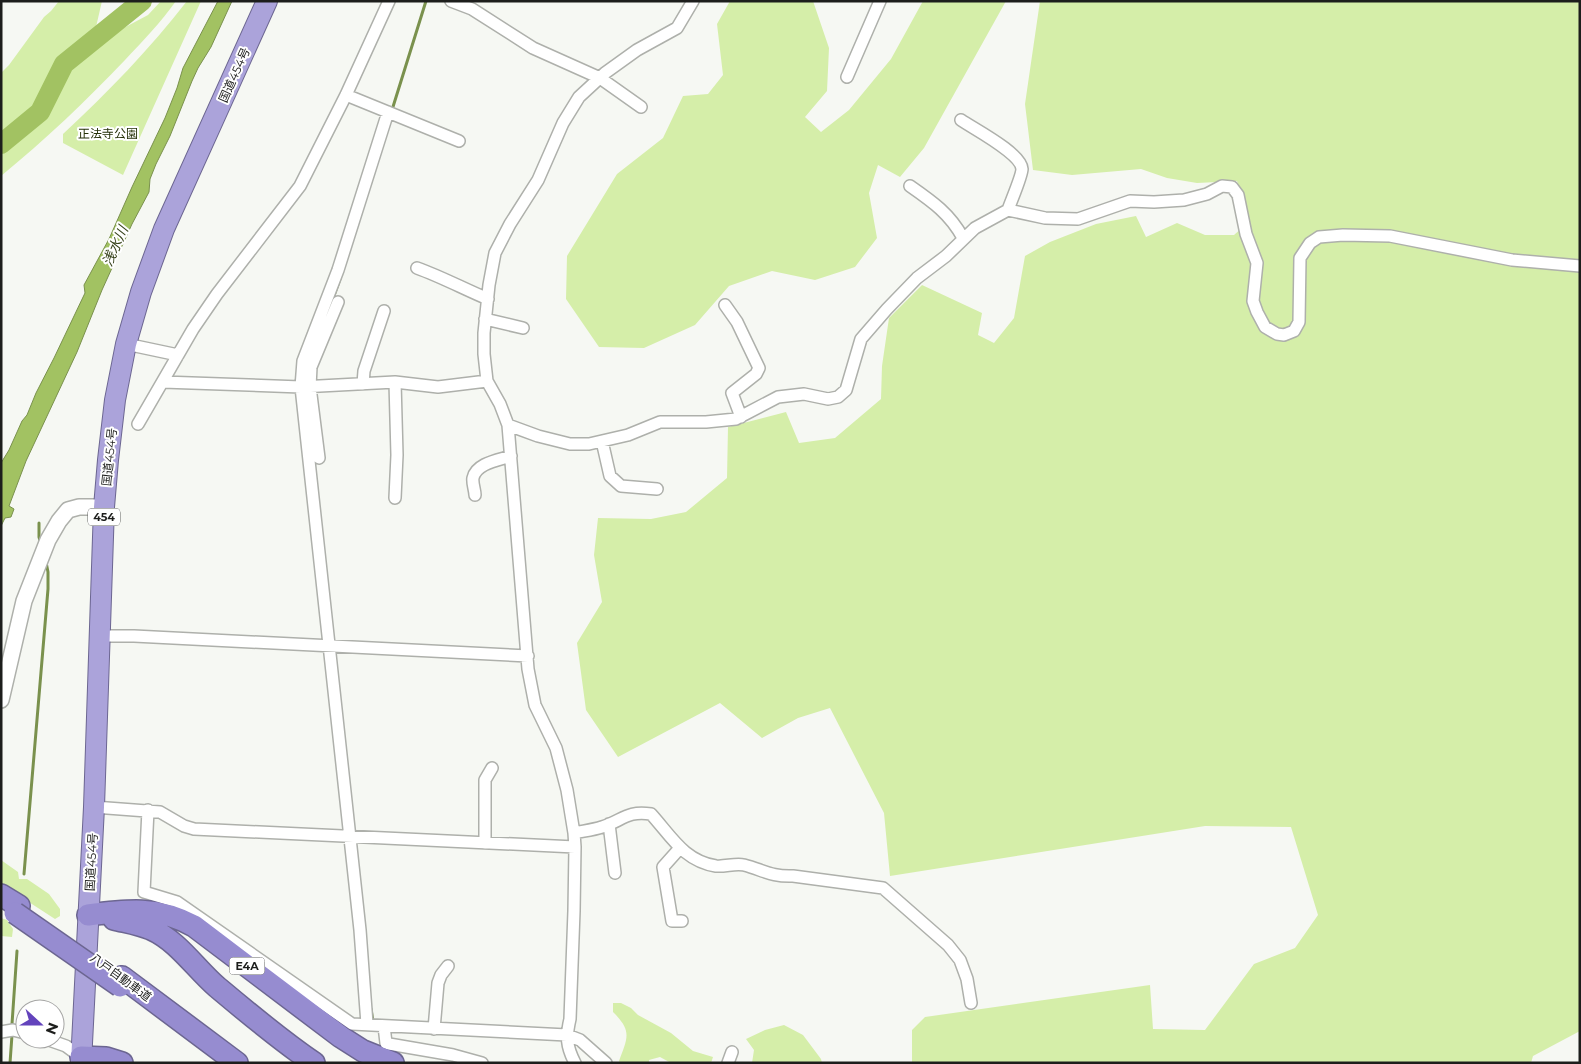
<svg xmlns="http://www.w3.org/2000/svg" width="1581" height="1064" viewBox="0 0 1581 1064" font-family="Montserrat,'Noto Sans JP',sans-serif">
	<rect width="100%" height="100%" fill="#f6f8f3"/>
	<!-- green -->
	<path fill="#d5eea9" d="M 59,1 L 102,1 L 96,27 L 118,31 L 148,15 L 161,1 L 176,1 C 161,22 143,41 125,60 C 86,101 45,140 1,176 L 1,73 L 9,65 L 44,17 L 51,11 Z
		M 187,1 L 201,1 L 123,175 L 63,143 L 63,134 C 107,93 150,49 187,1 Z
		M 730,1 L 813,1 L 829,48 L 827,91 L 805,117 L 821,132 L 849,110 L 891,59 L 923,1 L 1006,1 L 924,148 L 900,177 L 878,165 L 869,193 L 877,238 L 855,267 L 815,280 L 772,271 L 729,286 L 695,325 L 644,348 L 599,347 L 566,299 L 567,256 L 617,174 L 663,138 L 683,96 L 708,94 L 723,75 L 717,24 Z
		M 1040,1 L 1580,1 L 1580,1031 L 1533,1056 L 1531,1063 L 912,1063 L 912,1030 L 925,1017 L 1150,985 L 1153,1029 L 1205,1030 L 1254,964 L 1295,948 L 1318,915 L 1291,827 L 1205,826 L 890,876 L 884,813 L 830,708 L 798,718 L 762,738 L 720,703 L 618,757 L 586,710 L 577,643 L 602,602 L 594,555 L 598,518 L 651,519 L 686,512 L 727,478 L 728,427 L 786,412 L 799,443 L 835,438 L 881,399 L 882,366 L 889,318 L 922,285 L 982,313 L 978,335 L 994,343 L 1014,318 L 1025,256 L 1050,242 L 1096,224 L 1136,216 L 1146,237 L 1177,223 L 1205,235 L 1234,235 L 1243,227 L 1245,205 L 1237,181 L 1197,183 L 1167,178 L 1141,169 L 1072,175 L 1033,170 L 1025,104 Z
		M 1,860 L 18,872 L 19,879 L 27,879 L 49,894 L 60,909 L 60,916 L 55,919 L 1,884 Z
		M 1,918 L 7,920 L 13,929 L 12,937 L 1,936 Z
		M 613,1003 L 621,1003 L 631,1008 L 638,1015 L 671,1033 L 693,1051 L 713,1057 L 711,1063 L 671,1063 L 660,1057 L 649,1060 L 649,1063 L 620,1063 L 619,1061 C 628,1037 632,1031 613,1012 Z
		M 784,1025 L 803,1035 L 821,1059 L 822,1063 L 752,1063 L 754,1050 L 746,1039 L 765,1030 Z"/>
	<!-- water -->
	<path fill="#a2c262" stroke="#7a914d" d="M 218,1 L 232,1 L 211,47 L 198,68 L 192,81 L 170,136 L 156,164 L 150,179 L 149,192 L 132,224 L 102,290 L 77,352 L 26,461 L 9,506 L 14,509 L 11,517 L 5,518 L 1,526 L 1,463 L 9,450 L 22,421 L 27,415 L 36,393 L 54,358 L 85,293 L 84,285 L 109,239 L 132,187 L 165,118 L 177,88 L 183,68 Z"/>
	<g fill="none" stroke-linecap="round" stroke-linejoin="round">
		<!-- stream -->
		<path stroke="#7a914d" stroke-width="3" d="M 392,110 L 426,1
			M 332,301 L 340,279
			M 39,523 L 39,537 L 41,544
			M 24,874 L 48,589 L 48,572 L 46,562
			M 371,1009 L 373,1021
			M 12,1024 L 17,951
			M 10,1063 L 12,1035"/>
		<!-- river -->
		<path stroke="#a2c262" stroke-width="20" d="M 1,144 L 40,112 L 64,64 L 142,1"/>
		<defs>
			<path id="minor" d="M 451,1 L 472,9 L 533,48 L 600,78 L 641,107
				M 847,77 L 880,1
				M 346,95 L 459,141
				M 961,120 C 974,129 1021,153 1022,169 C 1022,176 1011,201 1008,210
				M 910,186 C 933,202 950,214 963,238
				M 417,268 C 442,277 464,289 488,299
				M 725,305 L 737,322 L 759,368 L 756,374 L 732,393 L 741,417
				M 485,319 L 523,328
				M 126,344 L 178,355
				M 163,382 L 301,387 L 395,382 L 438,387 L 487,381
				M 395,382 L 397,455 L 395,498
				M 363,384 L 364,371 L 384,311
				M 138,424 L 193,329 L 217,294 L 300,186 L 346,95 L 389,1
				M 508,425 L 538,436 L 570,444 L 589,444 L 628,435 L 660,422 L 706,422 L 736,419 L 778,397 L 804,394 L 828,399 L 838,397 L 846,390 L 861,339 L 887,309 L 917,278 L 946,256 L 975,228 L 1008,210 L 1045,218 L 1078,219 L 1130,201 L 1154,202 L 1184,200 L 1207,194 L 1222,186 L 1232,187 L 1238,195 L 1246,234 L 1257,263 L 1253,301 L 1257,312 L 1265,327 L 1277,334 L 1284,335 L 1294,331 L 1299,322 L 1300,258 L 1310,243 L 1319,237 L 1343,235 L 1390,236 L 1512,260 L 1580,266
				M 602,441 L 610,476 L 621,486 L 657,489
				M 319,458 L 310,387 L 311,367 L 338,302
				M 475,495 C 475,490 472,483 473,478 C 476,463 499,460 511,456
				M 100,636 L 134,636 L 528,656
				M 94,807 L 160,812 L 184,826 L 194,829 L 575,847
				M 148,810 L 144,892 L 177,902 L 352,1024 L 567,1035 L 580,1040 L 606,1063
				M 609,824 L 615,873
				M 574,833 C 583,831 593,830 602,827 C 622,821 627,810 651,814 C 671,836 684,861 716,866 C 725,867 735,863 744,865 C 763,870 772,877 793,876 L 883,888 L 948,945 L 960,960 L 967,979 L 971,1003
				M 485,843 L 485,780 L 492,768
				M 680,848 L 663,867 L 672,921 L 682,921
				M 367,1024 L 360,930 L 301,387 L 303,361 L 338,270 L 388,112
				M 384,1026 L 386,1043 L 389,1044 L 453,1055 L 482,1063
				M 434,1029 L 438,983 L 441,975 L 448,966
				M 1,1032 L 13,1030 L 25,1033
				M 46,1039 L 66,1046 L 81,1057
				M 575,1063 C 566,1046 566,1036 570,1019 L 574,911 L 575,847 L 574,833 L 567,790 L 556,748 L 535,705 L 528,669 L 508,425 L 500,404 L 487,381 L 484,354 L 484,333 L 489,285 L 495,253 L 510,224 L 538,180 L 563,123 L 579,97 L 605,73 L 637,50 L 677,28 L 693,1
				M 728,1063 L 732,1052"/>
			<path id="tertiary" d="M 1,700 L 24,601 L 48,540 L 59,521 L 68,510 L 79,507 L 104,507"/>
			<path id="trunk" d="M 81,1063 L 94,807 L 104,507 L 108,460 L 115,400 L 126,344 L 141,292 L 164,229 L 267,1"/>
			<path id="motorway" d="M 1,895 L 19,906
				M 88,915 C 127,910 158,906 194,926 L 341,1037 L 363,1051 L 393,1063
				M 114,919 C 126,922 139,924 151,929 C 178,941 195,968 217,987 C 248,1013 280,1040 314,1063
				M 122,977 L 237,1063
				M 81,1057 L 106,1058 L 122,1063"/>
		</defs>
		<!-- minor casing -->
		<use href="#minor" stroke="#aeb0ab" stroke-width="14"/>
		<!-- tertiary casing -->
		<use href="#tertiary" stroke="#aeb0ab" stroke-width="18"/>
		<!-- trunk casing -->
		<use href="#trunk" stroke="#6c6691" stroke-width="22"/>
		<!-- motorway casing -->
		<use href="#motorway" stroke="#6c6691" stroke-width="24"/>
		<!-- minor -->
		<use href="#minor" stroke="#fff" stroke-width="11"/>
		<!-- tertiary -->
		<use href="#tertiary" stroke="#fff" stroke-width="15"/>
		<!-- trunk -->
		<use href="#trunk" stroke="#aba3da" stroke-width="20"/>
		<!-- motorway -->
		<use href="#motorway" stroke="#968cd0" stroke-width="21"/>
		<defs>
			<path id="motorway-bridge" d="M 15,913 L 120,986"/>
		</defs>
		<!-- motorway-bridge casing -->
		<use href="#motorway-bridge" stroke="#6c6691" stroke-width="24" stroke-linecap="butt"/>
		<!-- motorway-bridge -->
		<use href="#motorway-bridge" stroke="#968cd0" stroke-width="21"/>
	</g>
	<g text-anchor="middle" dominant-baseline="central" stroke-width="4" stroke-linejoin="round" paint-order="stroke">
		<!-- shield labels -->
		<g fill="#fff" stroke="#616260" stroke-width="1">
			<rect x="88" y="508.5" width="32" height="17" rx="4"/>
			<rect x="229.5" y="957.5" width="35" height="17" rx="4"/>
		</g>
		<g font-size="11" font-weight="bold" fill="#1d1e1c">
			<text x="104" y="517">454</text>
			<text x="247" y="966">E4A</text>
		</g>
		<!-- street labels -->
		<g font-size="12" fill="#1d1e1c" stroke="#fff">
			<text transform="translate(234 75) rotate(-66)">国道454号</text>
			<text transform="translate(109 457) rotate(-84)">国道454号</text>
			<text transform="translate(91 862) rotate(-87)">国道454号</text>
			<text transform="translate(121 977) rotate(36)">八戸自動車道</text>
		</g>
		<!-- park labels -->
		<g font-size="12" fill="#253108" stroke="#fff">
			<text x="108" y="133">正法寺公園</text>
		</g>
		<!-- water labels -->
		<g font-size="14" font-style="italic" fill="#37431c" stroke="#fff">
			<text transform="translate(115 246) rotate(-66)">浅水川</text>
		</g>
	</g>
	<!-- border -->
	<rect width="1581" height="1064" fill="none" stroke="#1d1e1c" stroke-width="5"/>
	<!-- north arrow -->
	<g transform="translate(40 1024) rotate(111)"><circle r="24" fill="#ffffff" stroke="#a5a5a4"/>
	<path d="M0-4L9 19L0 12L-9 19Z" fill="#6343bc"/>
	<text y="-8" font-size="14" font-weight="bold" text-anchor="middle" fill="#1d1e1c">N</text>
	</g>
</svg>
